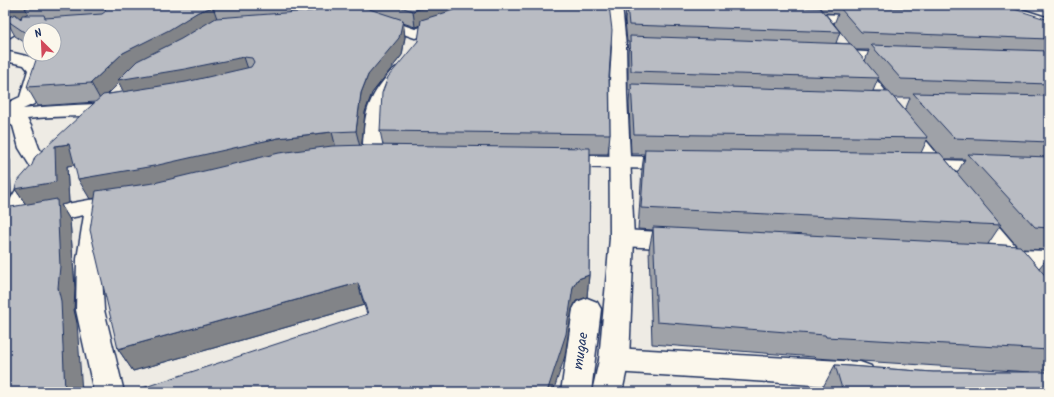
<svg xmlns="http://www.w3.org/2000/svg" width="1054" height="397" viewBox="0 0 1054 397" font-family="Kalam,sans-serif">
	<rect width="100%" height="100%" fill="#eeebe4"/>
	<filter id="ink" filterUnits="userSpaceOnUse"><feTurbulence type="fractalNoise" baseFrequency=".025" numOctaves="2"/><feDisplacementMap in="SourceGraphic" scale="8" xChannelSelector="R" yChannelSelector="G"/><feConvolveMatrix kernelMatrix="1 2 1 2 8 2 1 2 1" color-interpolation-filters="sRGB"/></filter>
	<g filter="url(#ink)">
		<g fill="none" stroke-linecap="round" stroke-linejoin="round">
			<defs>
				<path id="minor" d="M 45,5 L 61,5 L 59,8 L 10,37 L 5,38 L 5,28 Z
					M 335,5 L 349,5 L 359,10 L 415,29 L 448,18 L 453,19 L 455,22 L 453,25 L 415,38 L 339,12 Z
					M 799,14 L 865,15 L 870,16 L 872,19 L 870,22 L 865,23 L 794,21 L 792,18 L 794,15 Z
					M 830,50 L 901,54 L 904,57 L 901,60 L 896,62 L 861,61 L 942,160 L 1049,164 L 1049,176 L 952,172 L 953,174 L 950,178 C 941,181 936,179 930,171 L 915,169 L 912,165 L 915,161 L 921,159 L 850,67 L 848,64 L 852,60 L 825,58 L 822,55 L 825,52 Z
					M 5,51 L 35,58 L 44,70 L 37,100 L 34,104 L 23,109 C 48,106 73,105 98,104 C 107,104 115,101 123,103 L 126,107 L 123,111 C 92,118 59,115 27,119 L 31,126 L 39,148 L 51,167 L 47,172 L 48,174 L 32,199 L 28,211 L 122,194 L 130,196 L 133,201 L 130,206 L 107,211 L 101,259 L 104,310 L 124,392 L 94,392 L 76,310 L 77,259 L 84,215 L 21,228 C 15,226 7,225 5,218 C 2,209 25,174 32,169 L 19,148 L 13,126 L 5,121 L 5,104 L 20,97 L 28,70 L 24,65 L 5,61 Z
					M 400,66 L 406,68 L 408,71 L 390,95 L 384,112 L 382,158 L 379,162 L 372,164 L 365,162 L 362,158 C 365,125 362,107 384,80 C 389,74 392,68 400,66 Z
					M 560,155 L 672,157 L 679,159 L 682,163 L 679,167 L 672,169 L 560,167 L 553,165 L 550,161 L 553,157 Z
					M 975,206 L 983,208 L 1019,250 L 1049,251 L 1049,269 L 1035,268 L 1049,285 L 1049,313 L 1040,310 L 1005,267 L 993,264 L 990,258 L 993,252 L 964,213 L 967,208 Z
					M 622,230 L 680,233 L 688,235 L 692,241 L 688,247 L 680,249 L 622,246 L 614,244 L 610,238 L 614,232 Z
					M 587,298 L 597,302 L 601,309 L 591,392 L 561,392 L 573,309 L 577,302 Z
					M 614,348 L 860,362 L 871,366 L 875,375 L 871,384 L 860,388 L 614,372 L 604,369 L 599,360 L 604,351 Z"/>
				<path id="secondary" d="M 608,5 L 622,5 L 626,47 L 627,96 L 634,238 L 629,360 L 622,392 L 592,392 L 599,360 L 610,238 L 609,96 L 612,47 Z"/>
				<path id="primary" d="M 988,5 L 1009,5 L 1049,18 L 1049,26 L 990,8 Z"/>
			</defs>
			<!-- minor casing -->
			<use href="#minor" stroke="#1b2f5e" stroke-width="3"/>
			<!-- secondary casing -->
			<use href="#secondary" stroke="#1b2f5e" stroke-width="3"/>
			<!-- primary casing -->
			<use href="#primary" stroke="#1b2f5e" stroke-width="3"/>
			<!-- minor -->
			<use href="#minor" fill="#fbf7ec" fill-rule="evenodd"/>
			<!-- secondary -->
			<use href="#secondary" fill="#fbf7ec" fill-rule="evenodd"/>
			<!-- primary -->
			<use href="#primary" fill="#fbf7ec" fill-rule="evenodd"/>
		</g>
		<!-- wall -->
		<path fill="#9fa2a8" stroke="#1b2f5e" fill-rule="evenodd" d="M 5,5 L 337,5 L 336,6 L 339,5 L 609,5 L 610,134 L 608,154 L 590,154 L 589,275 L 587,297 L 576,301 L 572,309 L 565,356 L 367,314 L 364,305 L 133,371 L 118,349 L 95,199 L 90,199 L 74,165 L 67,166 L 69,203 L 61,205 L 70,220 L 75,288 L 74,310 L 77,323 L 5,392 L 5,152 L 10,160 L 11,195 L 7,201 L 5,208 L 26,205 L 15,189 L 96,102 L 38,106 L 27,87 L 54,54 L 30,30 L 30,46 L 15,36 L 9,25 L 5,27 ZM 403,23 L 415,27 L 421,25 L 418,41 L 380,131 L 383,145 L 361,145 L 365,112 L 372,93 L 402,55 L 405,37 ZM 119,83 L 124,92 L 107,94 Z
			M 623,5 L 975,5 L 974,8 L 1049,20 L 1049,250 L 1022,249 L 1039,268 L 1049,256 L 1049,392 L 824,392 L 823,387 L 835,365 L 933,372 L 1030,372 L 815,358 L 814,357 L 652,344 L 649,249 L 653,230 L 638,229 L 642,169 L 644,154 L 631,154 L 629,103 L 630,90 L 628,90 L 628,53 L 629,42 L 627,42 L 625,20 L 626,9 L 624,9 ZM 814,6 L 819,7 L 819,8 L 809,8 L 809,7 ZM 825,13 L 838,14 L 834,24 L 850,44 L 836,43 L 840,32 ZM 855,50 L 869,50 L 865,61 ZM 878,79 L 888,91 L 873,91 ZM 894,98 L 910,98 L 905,110 ZM 927,140 L 938,153 L 921,153 ZM 945,159 L 965,159 L 957,173 ZM 1000,226 L 1017,246 L 988,244 Z
			M 5,59 L 8,63 L 9,100 L 5,99 Z"/>
		<!-- shaded-wall -->
		<path fill="#828488" stroke="#1b2f5e" d="M 6,5 L 42,5 L 25,8 L 28,13 L 11,23 L 5,19 L 9,25 L 5,27 L 5,6 Z
			M 312,5 L 337,5 L 336,7 L 315,17 Z
			M 430,5 L 482,5 L 441,18 L 415,27 L 413,11 Z
			M 810,5 L 814,5 L 814,6 L 809,7 Z
			M 213,7 L 219,24 L 244,57 L 250,75 L 127,99 L 119,83 L 101,101 L 91,83 L 123,53 L 198,12 Z
			M 403,20 L 405,37 L 402,55 L 372,93 L 365,112 L 361,151 L 356,131 L 361,93 L 368,75 Z
			M 5,36 L 7,39 L 7,50 L 5,51 Z
			M 5,59 L 8,63 L 9,100 L 5,94 Z
			M 332,132 L 337,152 L 164,187 L 90,199 L 78,179 L 278,138 Z
			M 69,144 L 81,164 L 67,166 L 69,203 L 61,205 L 70,220 L 75,288 L 74,310 L 77,323 L 82,392 L 65,392 L 58,288 L 30,210 L 15,189 L 55,146 Z
			M 5,152 L 10,160 L 11,195 L 7,201 L 5,209 Z
			M 589,275 L 587,297 L 576,301 L 572,309 L 565,356 L 553,392 L 547,392 L 573,287 L 578,279 Z
			M 358,283 L 364,305 L 133,371 L 118,349 Z"/>
		<!-- building -->
		<path fill="#b9bcc3" stroke="#1b2f5e" d="M 31,5 L 87,5 L 25,8 Z
			M 100,5 L 248,5 L 213,7 L 198,12 L 169,30 L 123,53 L 91,83 L 27,87 L 38,54 L 54,54 L 54,30 L 30,30 L 30,36 L 5,19 L 15,14 L 21,19 L 22,15 L 44,15 L 45,18 L 102,14 L 106,11 L 104,6 Z
			M 339,5 L 357,5 L 403,20 L 399,38 L 368,75 L 361,93 L 356,131 L 332,132 L 278,138 L 154,166 L 78,179 L 69,144 L 55,146 L 56,182 L 15,189 L 17,182 L 32,165 L 35,157 L 103,95 L 186,82 L 251,67 L 254,62 L 252,58 L 244,57 L 185,69 L 118,80 L 137,61 L 181,39 L 216,18 L 311,11 Z
			M 394,5 L 430,5 L 413,11 Z
			M 470,5 L 609,5 L 612,30 L 609,77 L 610,134 L 380,131 L 382,93 L 388,77 L 418,41 L 421,20 Z
			M 627,5 L 682,5 L 820,8 L 840,32 L 629,25 Z
			M 840,8 L 1011,8 L 1049,20 L 1049,39 L 861,32 Z
			M 630,36 L 851,44 L 879,78 L 631,71 Z
			M 871,45 L 1049,51 L 1049,84 L 901,79 Z
			M 631,84 L 889,92 L 928,138 L 634,134 Z
			M 913,93 L 1049,96 L 1049,142 L 954,138 Z
			M 368,145 L 590,148 L 589,275 L 578,279 L 573,287 L 566,334 L 547,392 L 130,392 L 368,314 L 358,283 L 118,349 L 90,230 L 96,191 L 154,183 L 279,153 L 332,146 Z
			M 645,149 L 940,153 L 1001,225 L 641,208 Z
			M 968,154 L 1049,157 L 1049,228 L 1035,227 Z
			M 57,199 L 60,266 L 58,288 L 61,301 L 65,392 L 5,392 L 5,208 Z
			M 653,227 L 1020,246 L 1049,280 L 1049,350 L 826,337 L 825,335 L 657,322 Z
			M 835,365 L 933,372 L 1049,372 L 1049,392 L 843,392 Z"/>
	</g>
	<g text-anchor="middle" dominant-baseline="central" stroke-width="3.5" stroke-linejoin="round" paint-order="stroke">
		<!-- near-street labels -->
		<g font-size="14" fill="#1b2f5e" stroke="#fbf7ec">
			<text transform="translate(581 351) rotate(-82)">mugae</text>
		</g>
	</g>
	<!-- margin -->
	<rect width="1054" height="397" fill="none" stroke="#fbf7ec" stroke-width="20"/>
	<rect x="10" y="10" width="1034" height="377" fill="none" stroke="#1b2f5e" stroke-width="1.5" filter="url(#ink)"/>
	<!-- north arrow -->
	<g transform="translate(42 42) rotate(336)"><circle r="19" fill="#fbf7ec" stroke="#a1a7b3"/>
	<path d="M0-3L7 15L0 10L-7 15Z" fill="#d1495b"/>
	<text y="-6" font-size="11" font-weight="bold" text-anchor="middle" fill="#1b2f5e">N</text>
	</g>
</svg>
